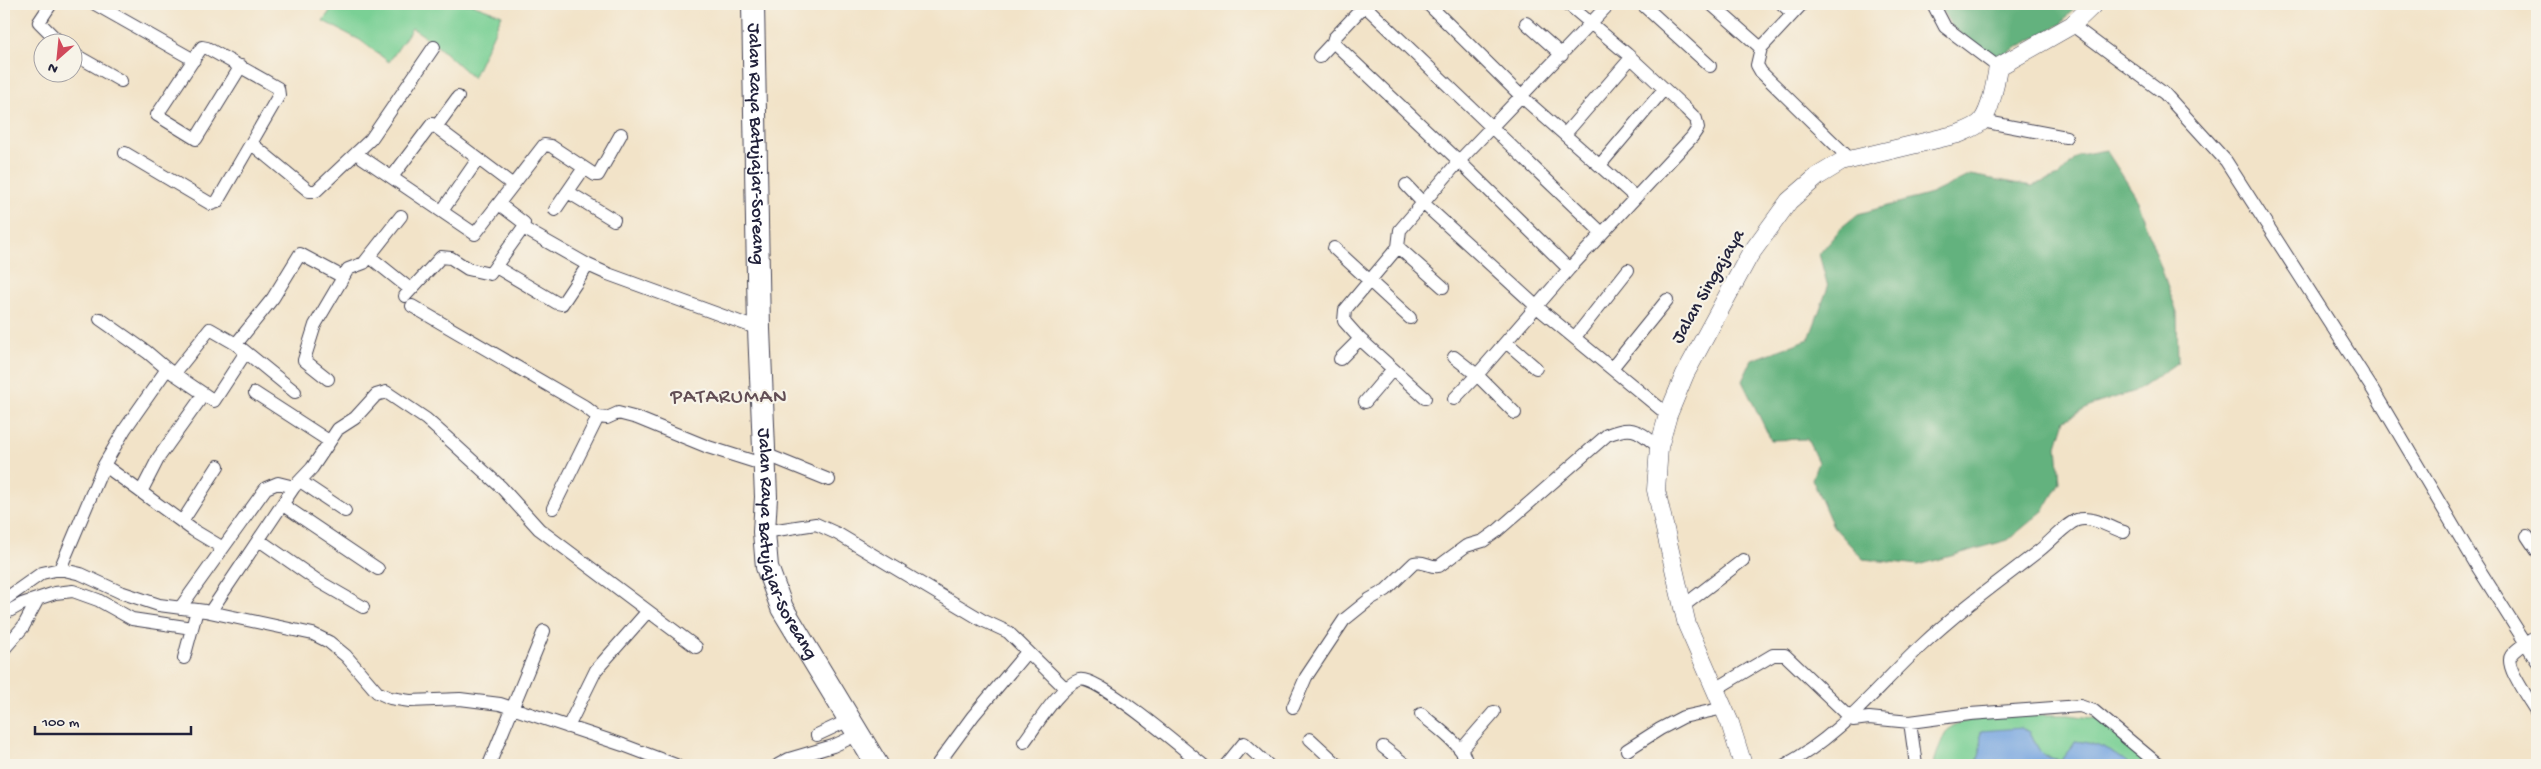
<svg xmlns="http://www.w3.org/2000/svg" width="2541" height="769" viewBox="0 0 2541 769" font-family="'Gochi Hand',sans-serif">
	<rect width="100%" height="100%" fill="#f7f3e8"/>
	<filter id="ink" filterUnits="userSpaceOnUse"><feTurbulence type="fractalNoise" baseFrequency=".02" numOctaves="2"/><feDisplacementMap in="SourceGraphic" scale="10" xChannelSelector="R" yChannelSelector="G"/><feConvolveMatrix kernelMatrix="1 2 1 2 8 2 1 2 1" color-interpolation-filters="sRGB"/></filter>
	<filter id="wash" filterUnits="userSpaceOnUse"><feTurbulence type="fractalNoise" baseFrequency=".0096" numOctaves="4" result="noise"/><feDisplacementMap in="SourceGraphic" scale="20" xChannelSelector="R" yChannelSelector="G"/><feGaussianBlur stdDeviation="1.12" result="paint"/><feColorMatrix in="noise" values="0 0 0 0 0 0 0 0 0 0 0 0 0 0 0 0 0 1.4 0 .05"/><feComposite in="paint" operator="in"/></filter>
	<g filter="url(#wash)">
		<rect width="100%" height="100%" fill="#f2e3c8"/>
		<!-- green -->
		<path fill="#7ad095" stroke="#4e7968" d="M 335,4 L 472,4 L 502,15 L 473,78 C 454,61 434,41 412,28 L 389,62 L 360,40 L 323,21 Z
			M 2069,715 L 2099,719 L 2149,765 L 2130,765 C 2114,751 2096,743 2075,741 L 2071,749 L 2062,760 C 2039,757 2040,752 2030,732 L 1981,731 L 1980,753 L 1976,765 L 1934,765 C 1936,754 1942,738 1948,730 C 1961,713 2047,715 2069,715 Z"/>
		<!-- forest -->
		<path fill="#63b27e" stroke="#426a5c" d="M 1938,4 L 2077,4 L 2061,24 L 1999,57 L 1985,51 L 1953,28 Z
			M 2106,150 L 2135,195 L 2177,312 L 2178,362 L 2138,390 L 2095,404 L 2065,420 L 2057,446 L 2060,482 L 2044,510 L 2008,540 L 1919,565 L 1863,559 L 1833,526 L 1812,479 L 1818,462 L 1807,439 L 1771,440 L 1742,381 L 1752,360 L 1809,339 L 1828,287 L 1819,254 L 1842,227 L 1858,214 L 1931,194 L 1970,175 L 2032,186 L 2059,176 L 2079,155 Z"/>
		<!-- water -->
		<path fill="#77a6e0" stroke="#4c648e" d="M 2021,728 L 2030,732 C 2040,752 2039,757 2062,760 L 2071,749 L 2075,741 C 2096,743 2114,751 2130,765 L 1976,765 L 1980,753 L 1981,731 Z"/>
	</g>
	<g filter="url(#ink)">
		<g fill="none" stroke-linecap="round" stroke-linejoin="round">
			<defs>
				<path id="street" d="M 51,4 L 39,22 L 59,42
					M 95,4 L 194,60
					M 1363,4 L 1602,233
					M 1366,4 L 1334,38 L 1333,42 L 1459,161 L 1569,269
					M 1428,4 L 1522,97 L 1635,197
					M 1609,4 L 1459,161 L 1423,203 L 1537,307 L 1668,415
					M 1642,4 L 1710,66
					M 1711,4 L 1761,48
					M 1782,4 L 1792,13
					M 1802,4 L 1761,48 L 1757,65 L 1761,72 L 1850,159
					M 1933,4 L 1945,27 L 1998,67
					M 1526,23 L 1562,55
					M 2072,25 L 2165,94 L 2226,161 L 2373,390 L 2477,566 L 2537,661
					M 72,53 L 121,81
					M 1319,57 L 1333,42
					M 1982,121 L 2066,137
					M 436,127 L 458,97
					M 1565,134 L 1631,58
					M 252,144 L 309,191 L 316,191 L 371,139 L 434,47
					M 357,152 L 363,158 L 475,234 L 544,145 L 551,146 L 595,175 L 598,175 L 621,134
					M 125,153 L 211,204 L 217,202 L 279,95 L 278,88 L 207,48 L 202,47 L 157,115 L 196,139 L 241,66
					M 1600,165 L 1664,89
					M 392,177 L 432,124 L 513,185
					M 1406,185 L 1423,203 L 1400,230 L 1398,247 L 1345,310 L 1344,321 L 1360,339 L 1425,398
					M 568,192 L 614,220
					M 499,204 L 524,223 L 523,228
					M 555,210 L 584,168
					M 442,211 L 478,159
					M 1398,247 L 1443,287
					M 1334,248 L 1410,318
					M 370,257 L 410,289
					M 496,267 L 557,303 L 562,304 L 588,265
					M 405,296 L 441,257 L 451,258 L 468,269 L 490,274 L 523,228 L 588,265 L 608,274 L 759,329
					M 412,306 L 584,406 L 598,417 L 607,418 L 618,413 L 637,418 L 708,447 L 765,465
					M 1575,337 L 1628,270
					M 1506,342 L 1536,368
					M 236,344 L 273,298 L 300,254 L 343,277
					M 246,352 L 214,401 L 204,394 L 159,457 L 141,492 L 193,530 L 223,548 L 266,488 L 278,483 L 294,487 L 312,468 L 338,429 L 355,418 L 376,395 L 386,392 L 426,419 L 454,444 L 501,487 L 539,529 L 696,647
					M 1454,357 L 1477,375 L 1515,413
					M 1340,359 L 1360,339
					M 1612,368 L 1667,300
					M 167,369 L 204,394
					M 174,374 L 210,329 L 236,344 L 295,392
					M 328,379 L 304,360 L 315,325 L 348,269 L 364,263 L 401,216
					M 255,393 L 329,441
					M 1454,399 L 1477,375 L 1569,269 L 1692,137 L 1698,128 L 1696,119 L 1686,109 L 1627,54 L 1568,4
					M 1365,402 L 1393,369
					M 765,454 L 829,480
					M 104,465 L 141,492
					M 300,481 L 345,511
					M 283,505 L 378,569
					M 553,508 L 598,417
					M 182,522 L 218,466
					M 764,532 L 816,524 L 838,534 L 982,620 L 1008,632 L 1065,688
					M 2527,536 L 2537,551
					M 259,540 L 318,581 L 363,607
					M 60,569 L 104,465 L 125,429 L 167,369 L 147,352 L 100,319
					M 4,600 L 42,573 L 60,569 L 81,574 L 120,592 L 159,605 L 205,611 L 313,634 L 329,642 L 346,656 L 377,692 L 390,698 L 410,701 L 460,699 L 500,704 L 623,745 L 676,765
					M 1682,607 L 1743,560
					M 180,608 L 223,548
					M 210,612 L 294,487
					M 4,614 L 22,604 L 55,593 L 73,591 L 98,600 L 132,619 L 192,628
					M 2537,636 C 2529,641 2516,648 2511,656 C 2504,666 2531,702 2537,713
					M 4,649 L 23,627 L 38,599
					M 184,658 L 197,610
					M 1714,690 L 1773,655 L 1785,655 L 1853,720 L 1869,718 L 1910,722 L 1970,714 L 2080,706 L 2094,711 L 2159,765
					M 1293,707 L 1306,677 L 1344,620 L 1370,599 L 1386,590 L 1414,563 C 1424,560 1430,568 1439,566 L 1466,546 L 1483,541 L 1497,531 L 1607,435 C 1634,424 1638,431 1659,447
					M 1421,714 C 1433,725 1469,749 1466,765
					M 1910,722 L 1916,765
					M 568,727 L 596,670 L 648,611
					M 817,735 L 849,720
					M 1310,739 L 1338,765
					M 1024,742 C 1037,725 1059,687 1079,680 C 1096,674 1186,751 1203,765
					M 1383,747 L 1406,765
					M 1461,750 L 1494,712
					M 1627,750 L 1660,729 L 1683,717 L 1724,708
					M 489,765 L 544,631
					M 778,765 L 789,759 L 833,746 L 859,734
					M 937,765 L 973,716 L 1027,652
					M 1226,765 L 1244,743 L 1268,765
					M 1785,765 C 1839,737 1877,687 1921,646 C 1957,612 1997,583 2036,553 C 2048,545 2065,524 2077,520 C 2091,515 2111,528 2124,532"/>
				<path id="secondary" d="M 1743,765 L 1730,723 L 1687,625 L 1656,490 L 1659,447 L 1668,415 L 1685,374 L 1749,256 L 1789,201 L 1818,176 L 1841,162 L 1958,134 C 1965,131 1977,127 1982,121 C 1992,107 1995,83 1998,67 L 2072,25 L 2094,4"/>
				<g id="highway">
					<path id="s1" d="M 753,4 L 759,329 L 766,497 L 764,532 L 767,567 L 782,608 L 877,765"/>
				</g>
			</defs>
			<!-- street casing -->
			<use href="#street" stroke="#413f50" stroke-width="14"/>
			<!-- secondary casing -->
			<use href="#secondary" stroke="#413f50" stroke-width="19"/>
			<!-- highway casing -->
			<use href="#highway" stroke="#413f50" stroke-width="24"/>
			<!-- street -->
			<use href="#street" stroke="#fff" stroke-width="12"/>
			<!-- secondary -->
			<use href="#secondary" stroke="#fff" stroke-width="18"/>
			<!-- highway -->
			<use href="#highway" stroke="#fff" stroke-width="22"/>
		</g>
	</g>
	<g text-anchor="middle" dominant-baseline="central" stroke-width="4.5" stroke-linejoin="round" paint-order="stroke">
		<!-- street labels -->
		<g font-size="19" fill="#22223b" stroke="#f7f3e8">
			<text stroke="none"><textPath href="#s1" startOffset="140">Jalan Raya Batujajar-Soreang</textPath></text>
			<text transform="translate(1709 287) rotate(-60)">Jalan Singajaya</text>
			<text stroke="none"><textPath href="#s1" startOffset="545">Jalan Raya Batujajar-Soreang</textPath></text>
		</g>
		<!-- quarter labels -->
		<g font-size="21" letter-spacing="1" fill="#624e55" stroke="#f7f3e8">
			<text x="729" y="398">PATARUMAN</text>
		</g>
	</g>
	<!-- margin -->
	<rect width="2541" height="769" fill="none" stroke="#f7f3e8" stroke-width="20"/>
	<!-- north arrow -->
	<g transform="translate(58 58) rotate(207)"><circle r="24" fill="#f7f3e8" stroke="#a29fa3"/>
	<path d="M0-4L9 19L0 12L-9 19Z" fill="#d1495b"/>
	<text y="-8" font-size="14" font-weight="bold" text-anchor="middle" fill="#22223b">N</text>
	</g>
	<!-- scale -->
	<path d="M35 726v8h156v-8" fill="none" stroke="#22223b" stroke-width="2.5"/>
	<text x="42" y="726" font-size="15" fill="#22223b" stroke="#f7f3e8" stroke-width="4" paint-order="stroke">100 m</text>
</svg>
